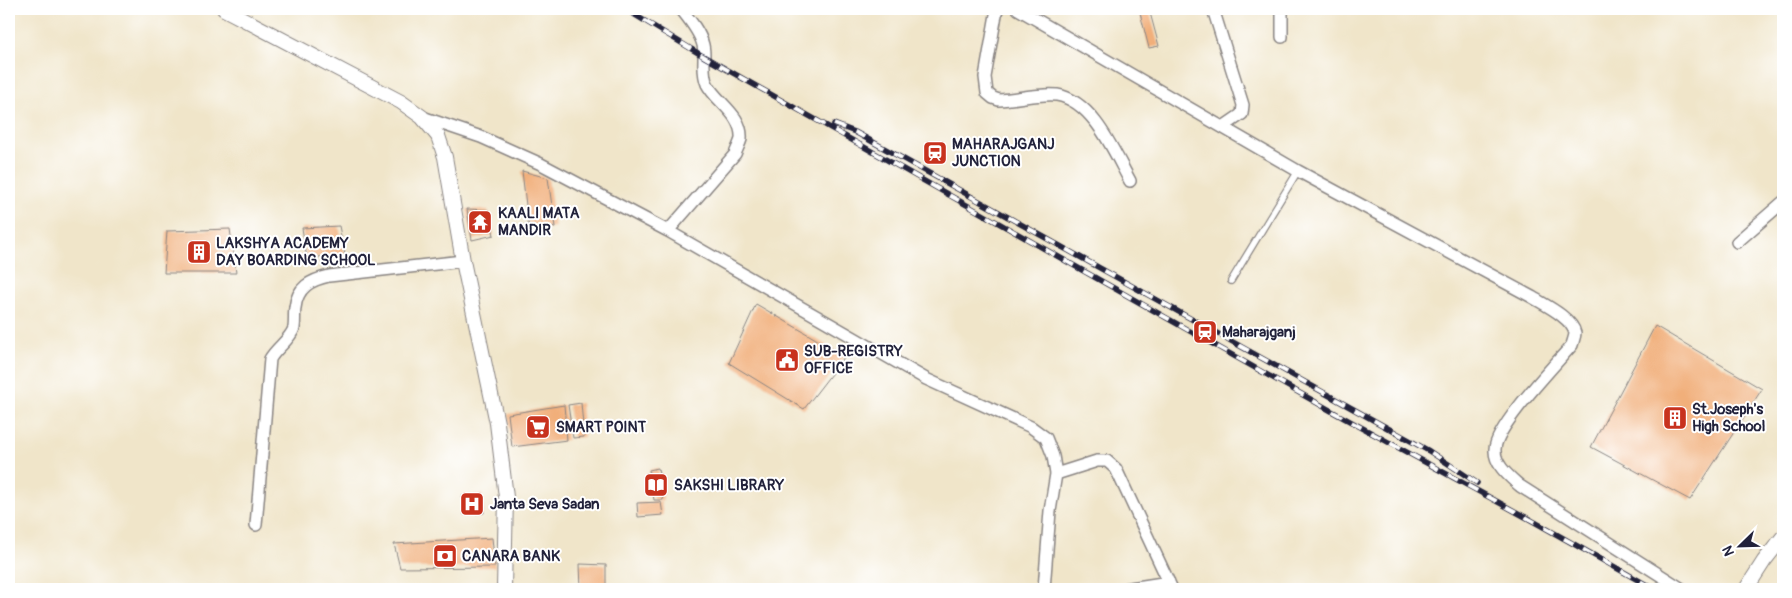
<svg xmlns="http://www.w3.org/2000/svg" width="1792" height="598" viewBox="0 0 1792 598" font-family="Pangolin,sans-serif">
	<rect width="100%" height="100%" fill="#fff"/>
	<filter id="ink" filterUnits="userSpaceOnUse"><feTurbulence type="fractalNoise" baseFrequency=".02" numOctaves="2"/><feDisplacementMap in="SourceGraphic" scale="10" xChannelSelector="R" yChannelSelector="G"/><feConvolveMatrix kernelMatrix="1 2 1 2 8 2 1 2 1" color-interpolation-filters="sRGB"/></filter>
	<filter id="wash" filterUnits="userSpaceOnUse"><feTurbulence type="fractalNoise" baseFrequency=".0096" numOctaves="4" result="noise"/><feDisplacementMap in="SourceGraphic" scale="20" xChannelSelector="R" yChannelSelector="G"/><feGaussianBlur stdDeviation="1.12" result="paint"/><feColorMatrix in="noise" values="0 0 0 0 0 0 0 0 0 0 0 0 0 0 0 0 0 1.4 0 .05"/><feComposite in="paint" operator="in"/></filter>
	<g filter="url(#wash)">
		<rect width="100%" height="100%" fill="#f0e5c9"/>
		<g id="blocks">
			<!-- building -->
			<path fill="#f1af7a" d="M 1139,9 L 1149,9 L 1159,46 L 1149,48 Z
				M 522,171 L 548,178 L 555,227 L 529,231 Z
				M 467,209 L 488,210 L 494,235 L 472,240 Z
				M 339,226 L 345,255 L 334,257 L 332,261 L 325,260 L 325,256 L 307,259 L 302,228 Z
				M 230,229 L 236,273 L 164,273 L 167,231 Z
				M 756,304 L 845,356 L 804,409 L 729,363 Z
				M 1655,326 L 1762,389 L 1690,500 L 1591,447 Z
				M 581,403 L 584,437 L 573,438 L 568,405 Z
				M 564,405 L 567,440 L 512,447 L 508,414 Z
				M 658,468 L 663,500 L 654,500 L 649,470 Z
				M 482,494 L 484,513 L 464,515 L 462,496 Z
				M 661,502 L 663,515 L 638,517 L 637,503 Z
				M 492,538 L 495,567 L 400,568 L 394,544 Z
				M 580,564 L 606,565 L 606,589 L 581,589 Z"/>
		</g>
	</g>
	<g filter="url(#ink)">
		<use href="#blocks" fill-opacity="0" stroke="#898482" stroke-width="1"/>
		<g fill="none" stroke-linecap="round" stroke-linejoin="round">
			<defs>
				<path id="service" d="M 1231,281 L 1298,171"/>
				<path id="minor" d="M 997,9 L 985,77 L 987,93 L 993,98 L 999,100 C 1017,99 1040,93 1057,95 C 1093,101 1114,152 1130,181
					M 1018,9 L 1298,171 L 1532,297 C 1545,305 1572,318 1575,333 C 1575,337 1573,341 1572,345 C 1555,365 1496,426 1495,449 C 1494,465 1510,477 1520,486 L 1682,589
					M 1213,9 L 1243,105 L 1242,114 L 1223,127
					M 1282,37 L 1282,9
					M 422,117 L 481,137 L 541,164 L 668,231 L 926,379 L 1031,427 L 1046,438 L 1053,456 L 1056,474 L 1050,511 L 1044,589
					M 668,231 L 735,154 C 737,149 740,143 741,139 C 743,115 716,102 707,84 C 701,71 706,58 703,45 C 700,32 689,19 681,9
					M 1737,242 L 1783,202
					M 1056,474 L 1097,461 L 1107,461 L 1116,469 L 1172,589
					M 256,525 L 270,359 C 276,348 290,340 294,328 C 295,321 294,314 295,308 C 297,287 311,280 329,276 L 463,261
					M 1124,589 L 1169,582"/>
				<path id="tertiary" d="M 224,9 L 401,102 L 422,117 L 438,136 L 445,157 L 463,261 L 497,423 L 501,456 L 506,497 L 504,589
					M 1746,589 L 1764,561 L 1783,537"/>
			</defs>
			<!-- service casing -->
			<use href="#service" stroke="#898482" stroke-width="8"/>
			<!-- minor casing -->
			<use href="#minor" stroke="#898482" stroke-width="14"/>
			<!-- tertiary casing -->
			<use href="#tertiary" stroke="#898482" stroke-width="16"/>
			<!-- service -->
			<use href="#service" stroke="#fff" stroke-width="5.5"/>
			<!-- minor -->
			<use href="#minor" stroke="#fff" stroke-width="11"/>
			<!-- tertiary -->
			<use href="#tertiary" stroke="#fff" stroke-width="14"/>
			<defs>
				<path id="rail" d="M 625,9 L 703,56 L 1335,413 L 1531,520 L 1654,589
					M 834,124 L 855,132 L 1429,451 L 1477,483"/>
			</defs>
			<!-- rail casing -->
			<use href="#rail" stroke="#22223b" stroke-width="5.5"/>
			<!-- rail -->
			<use href="#rail" stroke="#fff" stroke-width="4" stroke-dasharray="11" stroke-linecap="butt"/>
		</g>
	</g>
	<!-- icons -->
	<defs>
		<symbol id="station-square" viewBox="-11 -11 22 22"><rect x="-9" y="-9" width="18" height="18" rx="4" fill="#c8321e" stroke="#fff"/><path d="M-3-6H3Q5-6 5-4V2Q5 4 3 4L4.5 6H3L1.5 4h-3L-3 6H-4.5L-3 4Q-5 4-5 2V-4Q-5-6-3-6ZM-3.5-4v3h7v-3ZM-3.5 1v1.5H-2V1ZM2 1v1.5H3.5V1Z" fill="#fff"/></symbol>
		<symbol id="temple-square" viewBox="-11 -11 22 22"><rect x="-9" y="-9" width="18" height="18" rx="4" fill="#c8321e" stroke="#fff"/><path d="M0-6L5-2H3V0L6.5 2.5H4V6H1.5V3h-3V6H-4V2.5H-6.5L-3 0V-2H-5Z" fill="#fff"/></symbol>
		<symbol id="building-square" viewBox="-11 -11 22 22"><rect x="-9" y="-9" width="18" height="18" rx="4" fill="#c8321e" stroke="#fff"/><path d="M-4-6H4V6H1V3H-1V6H-4ZM-2.5-4.3h1.7v1.8h-1.7ZM.8-4.3h1.7v1.8H.8ZM-2.5-1h1.7V.8h-1.7ZM.8-1h1.7V.8H.8Z" fill="#fff"/></symbol>
		<symbol id="civic-square" viewBox="-11 -11 22 22"><rect x="-9" y="-9" width="18" height="18" rx="4" fill="#c8321e" stroke="#fff"/><path d="M-.6-6.5H3V-4.5H.6V-3L4-1V1h2V6H-6V1h2V-1L-.6-3ZM-1.2 2.5V6h2.4V2.5Z" fill="#fff"/></symbol>
		<symbol id="supermarket-square" viewBox="-11 -11 22 22"><rect x="-9" y="-9" width="18" height="18" rx="4" fill="#c8321e" stroke="#fff"/><path d="M-6-5.5h2.5l.6 2H6L4.5 2H-2.5L-4.4-4H-6ZM-1.5 3.2a1.3 1.3 0 1 0 .1 0ZM3 3.2a1.3 1.3 0 1 0 .1 0Z" fill="#fff"/></symbol>
		<symbol id="library-square" viewBox="-11 -11 22 22"><rect x="-9" y="-9" width="18" height="18" rx="4" fill="#c8321e" stroke="#fff"/><path d="M-6-4Q-3-5.5-.7-3.5V5Q-3 3-6 4ZM6-4Q3-5.5 .7-3.5V5Q3 3 6 4Z" fill="#fff"/></symbol>
		<symbol id="hospital-square" viewBox="-11 -11 22 22"><rect x="-9" y="-9" width="18" height="18" rx="4" fill="#c8321e" stroke="#fff"/><path d="M-5-5h3v3.5h4V-5h3V5h-3V1.5h-4V5h-3Z" fill="#fff"/></symbol>
		<symbol id="bank-square" viewBox="-11 -11 22 22"><rect x="-9" y="-9" width="18" height="18" rx="4" fill="#c8321e" stroke="#fff"/><path d="M-6-4H6V4H-6ZM0-2.3a2.3 2.3 0 1 0 0 4.6a2.3 2.3 0 1 0 0-4.6Z" fill="#fff"/></symbol>
	</defs>
	<g fill-rule="evenodd">
		<use href="#station-square" x="921" y="139" width="28" height="28"/>
		<use href="#temple-square" x="466" y="208" width="28" height="28"/>
		<use href="#building-square" x="185" y="238" width="28" height="28"/>
		<use href="#station-square" x="1191" y="318" width="28" height="28"/>
		<use href="#civic-square" x="773" y="346" width="28" height="28"/>
		<use href="#building-square" x="1661" y="404" width="28" height="28"/>
		<use href="#supermarket-square" x="524" y="413" width="28" height="28"/>
		<use href="#library-square" x="642" y="471" width="28" height="28"/>
		<use href="#hospital-square" x="458" y="490" width="28" height="28"/>
		<use href="#bank-square" x="431" y="542" width="28" height="28"/>
	</g>
	<g text-anchor="middle" dominant-baseline="central" stroke-width="4" stroke-linejoin="round" paint-order="stroke">
		<!-- poi labels -->
		<g font-size="15" font-weight="bold" fill="#22223b" stroke="#fff" text-anchor="start">
			<text x="952" y="144">MAHARAJGANJ<tspan x="952" dy="17">JUNCTION</tspan></text>
			<text x="498" y="213">KAALI MATA<tspan x="498" dy="17">MANDIR</tspan></text>
			<text x="216" y="243">LAKSHYA ACADEMY<tspan x="216" dy="17">DAY BOARDING SCHOOL</tspan></text>
			<text x="1222" y="332">Maharajganj</text>
			<text x="804" y="351">SUB-REGISTRY<tspan x="804" dy="17">OFFICE</tspan></text>
			<text x="1692" y="409">St.Joseph's<tspan x="1692" dy="17">High School</tspan></text>
			<text x="556" y="427">SMART POINT</text>
			<text x="674" y="485">SAKSHI LIBRARY</text>
			<text x="490" y="504">Janta Seva Sadan</text>
			<text x="462" y="556">CANARA BANK</text>
		</g>
	</g>
	<!-- margin -->
	<rect width="1792" height="598" fill="none" stroke="#fff" stroke-width="30"/>
	<!-- north arrow -->
	<g transform="translate(1740 546) rotate(247)" stroke="#ffffff" stroke-width="4" paint-order="stroke">
	<path d="M0-4L9 19L0 12L-9 19Z" fill="#22223b"/>
	<text y="-8" font-size="14" font-weight="bold" text-anchor="middle" fill="#22223b">N</text>
	</g>
</svg>
